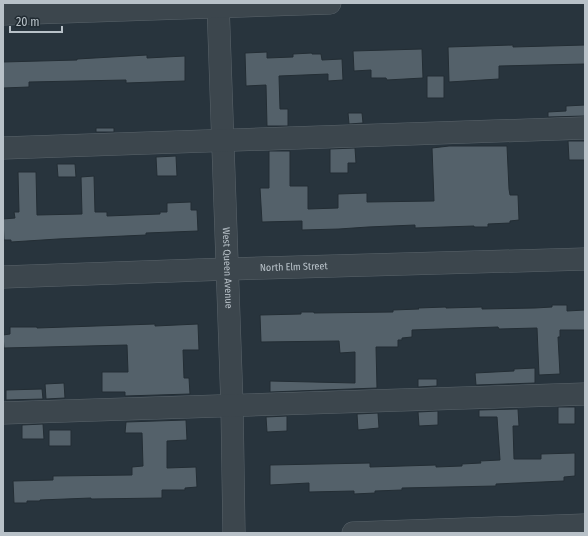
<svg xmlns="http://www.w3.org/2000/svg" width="588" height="536" viewBox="0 0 588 536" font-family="'Fira Sans Condensed',sans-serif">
	<rect width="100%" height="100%" fill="#28343d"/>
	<!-- building -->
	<path fill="#54616a" stroke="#232d34" d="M 513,45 L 513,47 L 585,45 L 585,64 L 499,66 L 499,79 L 449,82 L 448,47 Z
		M 422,49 L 423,78 L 387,80 L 386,78 L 371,78 L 371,70 L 354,71 L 353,51 Z
		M 267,52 L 267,58 L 293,57 L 293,54 L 312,53 L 312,54 L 321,54 L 322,60 L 342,59 L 343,80 L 328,81 L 328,74 L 279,76 L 280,109 L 288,109 L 288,126 L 267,126 L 266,85 L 246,86 L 245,53 Z
		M 147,55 L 147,58 L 185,56 L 185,81 L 126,83 L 126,80 L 29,82 L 29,87 L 3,88 L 3,62 L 77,60 L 77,59 Z
		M 427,76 L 444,76 L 444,98 L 427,98 Z
		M 585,105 L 585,116 L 548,117 L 548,112 L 566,111 L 566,106 Z
		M 348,113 L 362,113 L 363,123 L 349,124 Z
		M 96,128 L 114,128 L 114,132 L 96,132 Z
		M 568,141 L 585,141 L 585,160 L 569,160 Z
		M 449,146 L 507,146 L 509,189 L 510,195 L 518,195 L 519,220 L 510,221 L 510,223 L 488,224 L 488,227 L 474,227 L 474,226 L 415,228 L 415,225 L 368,227 L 339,229 L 302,230 L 302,221 L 262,222 L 260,188 L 269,188 L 269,151 L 290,151 L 290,186 L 308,186 L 308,209 L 338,208 L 338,194 L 367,193 L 367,202 L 434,201 L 432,148 Z
		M 355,148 L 356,163 L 348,163 L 348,173 L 330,173 L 330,149 Z
		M 176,156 L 177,176 L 157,176 L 156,157 Z
		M 57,164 L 75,164 L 76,177 L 58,177 Z
		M 18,172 L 36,172 L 37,215 L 82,214 L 81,177 L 94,176 L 95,212 L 107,212 L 107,216 L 160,214 L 160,212 L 167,212 L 167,203 L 191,202 L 191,210 L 197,210 L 198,231 L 146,233 L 146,235 L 58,239 L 11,242 L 11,240 L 4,240 L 3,219 L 15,218 L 14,212 L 19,212 Z
		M 552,305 L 567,305 L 567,311 L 585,310 L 585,330 L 560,330 L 560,337 L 558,337 L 560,374 L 539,375 L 537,328 L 499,329 L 498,327 L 412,330 L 412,337 L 402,338 L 402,340 L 398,340 L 398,347 L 376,347 L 377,388 L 270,392 L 270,381 L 355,383 L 355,352 L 340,353 L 339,341 L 261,342 L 260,315 L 301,314 L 301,312 L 314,312 L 314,313 L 393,312 L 393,310 L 419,309 L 418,308 L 446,307 L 446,308 L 482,307 L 482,309 L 535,308 L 552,307 Z
		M 155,324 L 155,326 L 198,324 L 199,350 L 183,350 L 184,378 L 189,378 L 190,394 L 125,396 L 125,392 L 102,392 L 102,372 L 128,372 L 127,345 L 4,348 L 3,335 L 10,334 L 10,327 L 37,327 L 37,328 Z
		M 535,368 L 535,383 L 476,385 L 475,373 L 514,371 L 514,369 Z
		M 418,379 L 437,379 L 437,386 L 418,387 Z
		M 64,383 L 65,398 L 46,399 L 45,384 Z
		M 42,389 L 43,399 L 6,400 L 6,390 Z
		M 558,407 L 575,407 L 575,424 L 558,424 Z
		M 518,409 L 519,426 L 513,426 L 514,459 L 541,459 L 541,454 L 575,453 L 575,476 L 564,477 L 564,481 L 496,484 L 496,486 L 402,488 L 402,490 L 375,491 L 375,493 L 354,494 L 354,491 L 309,492 L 309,483 L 270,485 L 270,465 L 370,463 L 370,467 L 436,465 L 436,467 L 462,466 L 462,464 L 481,463 L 480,461 L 500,460 L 497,417 L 479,417 L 479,410 Z
		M 438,411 L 438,425 L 419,426 L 418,412 Z
		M 378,413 L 379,428 L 358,430 L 357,414 Z
		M 287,416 L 287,431 L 267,432 L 266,417 Z
		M 186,420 L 187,440 L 167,441 L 167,468 L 196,467 L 197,487 L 185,488 L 185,490 L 162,490 L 162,498 L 91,499 L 91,498 L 40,500 L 40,501 L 27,501 L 27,503 L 14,503 L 13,481 L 53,480 L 53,476 L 132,475 L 132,467 L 143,466 L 142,433 L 125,433 L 126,422 Z
		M 43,424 L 44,439 L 22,439 L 22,425 Z
		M 49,430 L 71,430 L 71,446 L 49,446 Z"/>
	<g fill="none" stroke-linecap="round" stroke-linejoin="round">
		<defs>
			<g id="minor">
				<path id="s1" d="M 218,3 L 232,405 L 234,533"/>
				<path d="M 3,14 L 330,3"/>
				<path d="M 3,148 L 585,128"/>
				<path id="s2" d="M 3,277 L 227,269 L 585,259"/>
				<path d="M 3,413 L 585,394"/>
				<path d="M 353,533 L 585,525"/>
			</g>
		</defs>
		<!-- minor casing -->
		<use href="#minor" stroke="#5a646b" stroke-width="23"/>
		<!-- minor -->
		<use href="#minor" stroke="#3c464d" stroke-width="22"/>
	</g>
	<g text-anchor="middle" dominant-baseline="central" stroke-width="3.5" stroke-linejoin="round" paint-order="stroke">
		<!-- street labels -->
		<g font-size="10" fill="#b8c1c8" stroke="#212b32">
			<text stroke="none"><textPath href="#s2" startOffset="291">North Elm Street</textPath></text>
			<text stroke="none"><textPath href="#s1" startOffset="265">West Queen Avenue</textPath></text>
		</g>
	</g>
	<!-- border -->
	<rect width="588" height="536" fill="none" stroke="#b8c1c8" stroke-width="8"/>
	<!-- scale -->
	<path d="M10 26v6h52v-6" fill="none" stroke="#b8c1c8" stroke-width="2"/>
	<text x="16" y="26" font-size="12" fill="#b8c1c8" stroke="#212b32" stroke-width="3" paint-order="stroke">20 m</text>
</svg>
